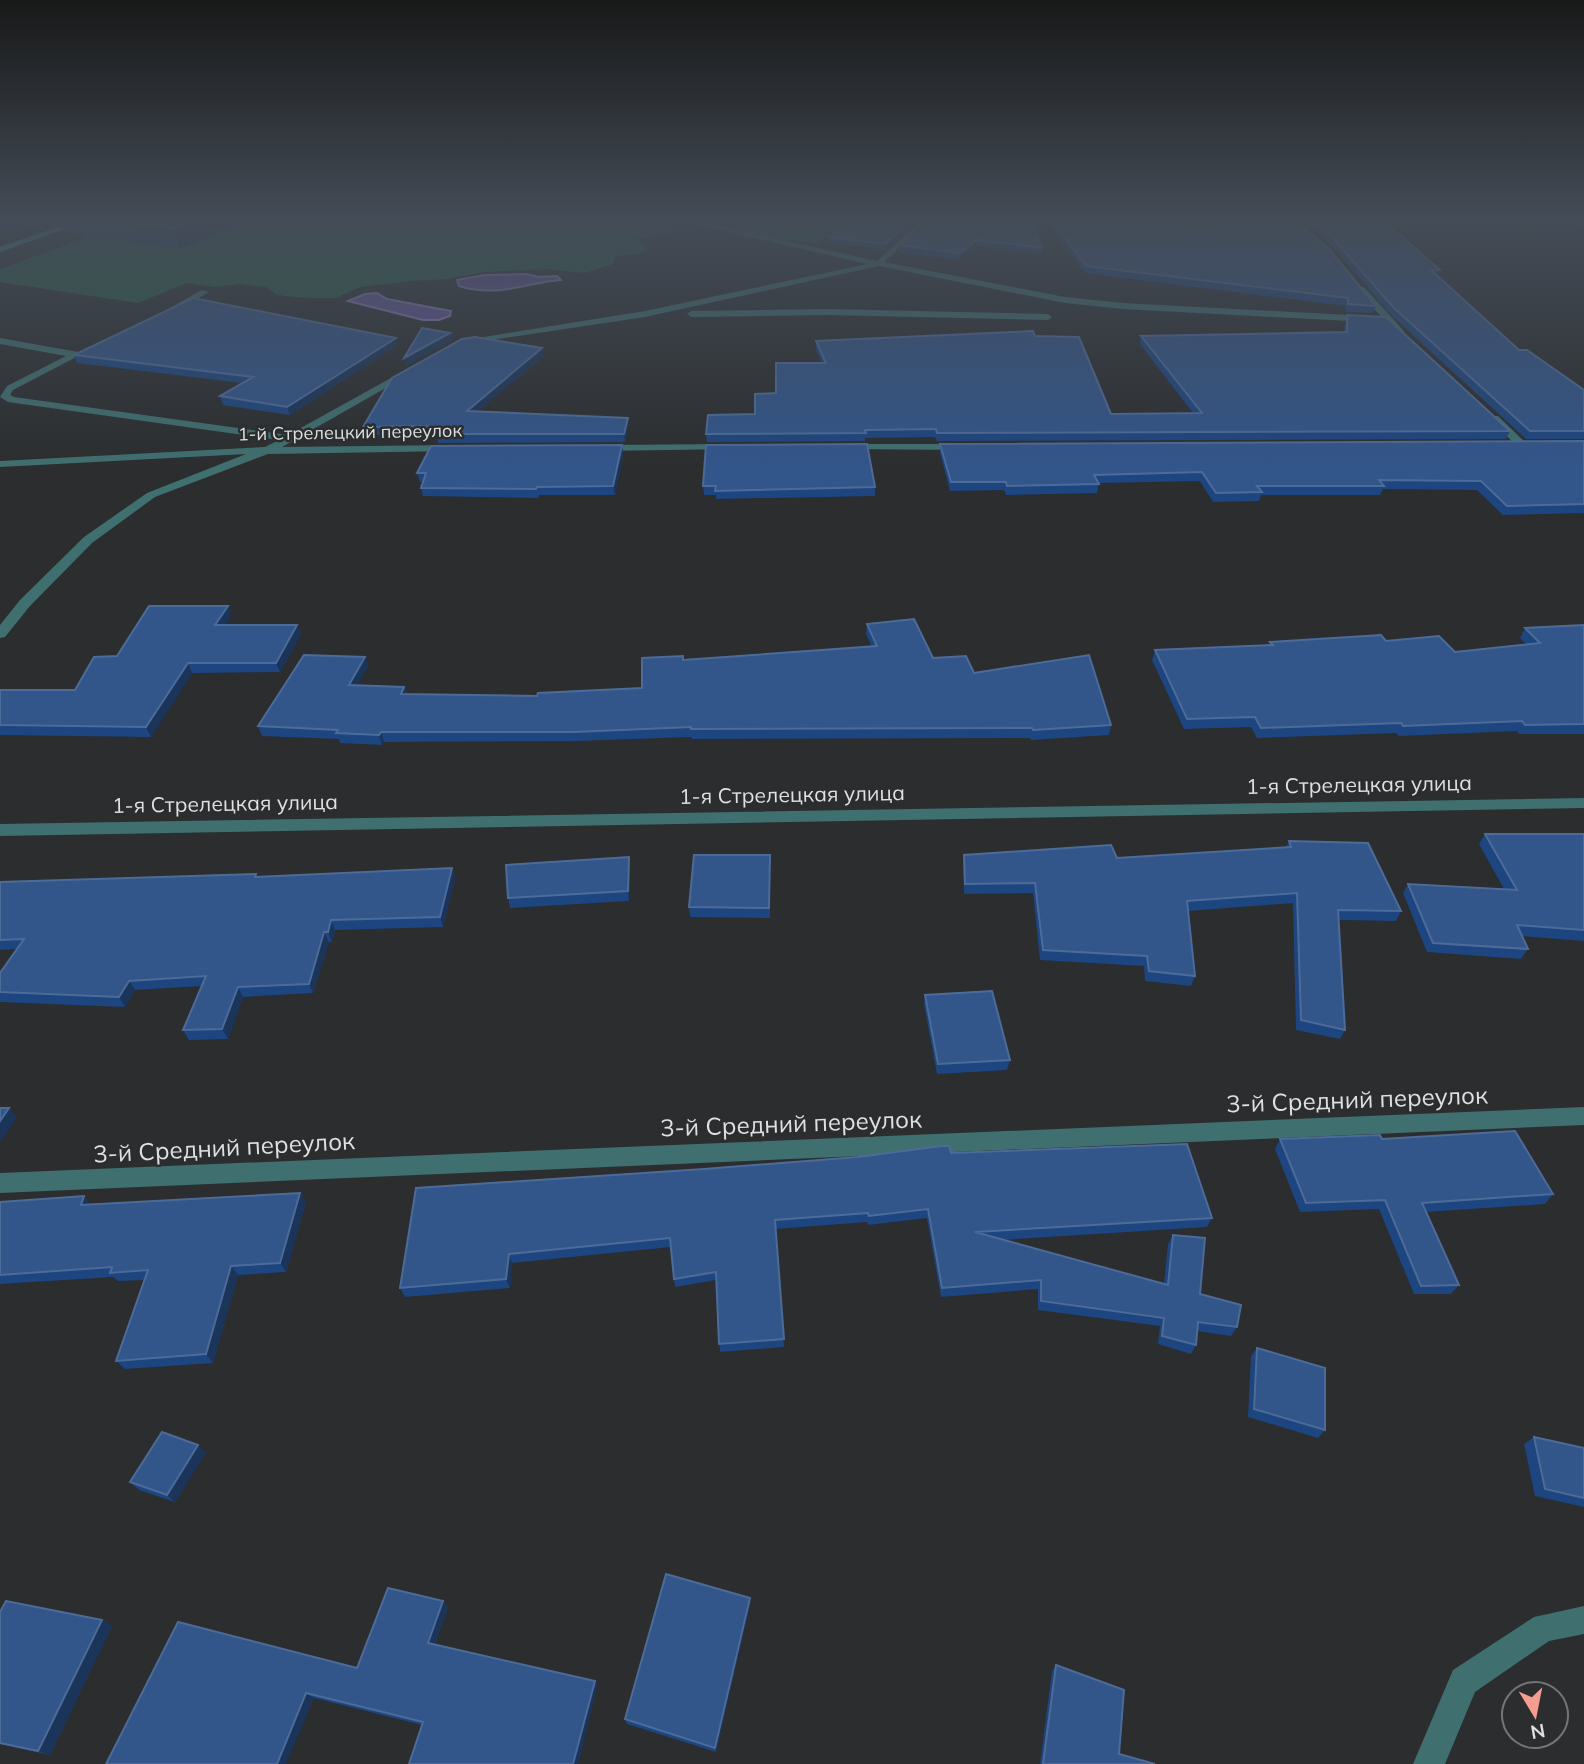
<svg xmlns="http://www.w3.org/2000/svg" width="1584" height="1764" viewBox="0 0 1584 1764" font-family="Mulish,sans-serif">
	<rect width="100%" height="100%" fill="#2b2d2e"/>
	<!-- green -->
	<path fill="#265f44" d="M 610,220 L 627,226 L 651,221 L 676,224 L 677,231 L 636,239 L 647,249 L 638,254 L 615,256 L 613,264 L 585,273 L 547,269 L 484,272 L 448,279 L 412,281 L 360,287 L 336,298 L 306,298 L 277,295 L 266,287 L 239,284 L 214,287 L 187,283 L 138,303 L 0,282 L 0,269 L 132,221 Z
		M 693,221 L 844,221 L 818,243 L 764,237 Z"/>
	<!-- water -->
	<path fill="#63539e" stroke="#887db2" stroke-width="2" d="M 527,274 L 538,277 L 557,276 L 561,280 C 523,283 499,298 459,286 L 457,280 L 484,275 Z
		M 377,293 L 387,299 L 451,311 L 450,316 L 439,320 L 423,320 L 348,301 L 365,294 Z"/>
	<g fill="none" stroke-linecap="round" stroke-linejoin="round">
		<!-- minor -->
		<path fill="#3f6f6e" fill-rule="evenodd" d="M 676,220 L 691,220 L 877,261 L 922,220 L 930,220 L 884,262 L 1065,297 L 1123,303 L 1368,316 L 1372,319 L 1368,322 L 1123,309 L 1065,303 L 879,266 L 645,317 L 464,344 L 459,341 L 645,311 L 867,264 Z
			M 1217,220 L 1254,220 L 1255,221 L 1186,231 L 1182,229 Z
			M 1358,287 L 1364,287 L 1404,331 L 1404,335 L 1398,335 L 1358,291 Z
			M 202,290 L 209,292 L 177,310 L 170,308 Z
			M 827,309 L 1048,314 L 1052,317 L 1048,320 L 827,315 L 691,317 L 687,314 L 691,311 Z
			M 0,338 L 84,353 L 13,390 L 10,395 L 14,397 L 288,435 L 409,368 L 414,371 L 412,373 L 282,447 L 454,445 L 459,448 L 454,451 L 268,454 L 155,497 L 92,543 L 30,606 L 5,637 L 0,638 L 0,625 L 20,600 L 84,537 L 147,493 L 246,454 L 0,467 L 0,461 L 265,447 L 279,440 L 8,402 L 0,397 L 7,386 L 66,356 L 0,344 Z
			M 1490,416 L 1498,416 L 1526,443 L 1526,447 L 1518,447 L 1490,420 Z
			M 730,444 L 734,445 L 734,449 L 601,451 L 596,448 L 601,445 Z
			M 846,444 L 965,444 L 970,447 L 965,450 L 842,449 L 842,445 Z
			M 1584,798 L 1584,808 L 0,836 L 0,824 Z
			M 1584,1107 L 1584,1125 L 0,1193 L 0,1173 Z
			M 1584,1606 L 1584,1634 L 1549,1641 L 1475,1692 L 1445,1764 L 1413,1764 L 1453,1670 L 1534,1617 Z"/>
		<!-- major -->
		<path fill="#40b1af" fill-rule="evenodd" d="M 78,220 L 90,220 L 0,252 L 0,247 Z"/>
	</g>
	<!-- wall -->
	<path fill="#1d457f" d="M 0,220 L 251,220 L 180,249 L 64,232 L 60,223 L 44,229 L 24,226 Z
		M 918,220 L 885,250 L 829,243 L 829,237 Z
		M 927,220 L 1042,248 L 1041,254 L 976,246 L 960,260 L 899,252 L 899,245 Z
		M 1045,220 L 1205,220 L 1185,225 L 1376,306 L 1373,313 L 1346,312 L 1346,306 L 1085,273 Z
		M 1301,220 L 1380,220 L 1440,270 L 1437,276 L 1519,350 L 1584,390 L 1584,439 L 1526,439 L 1391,315 L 1327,240 Z
		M 1584,220 L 1584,233 L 1568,221 Z
		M 1347,315 L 1510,431 L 1506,439 L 937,441 L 935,437 L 865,438 L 865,441 L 707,442 L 706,434 L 755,414 L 776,393 L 822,363 L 816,349 L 816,341 L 1035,336 L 1111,414 L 1193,413 L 1140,344 L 1141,336 L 1344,333 L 1345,323 Z
		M 398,345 L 290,415 L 223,405 L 220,396 L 242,383 L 77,363 L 74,355 Z
		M 544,356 L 478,411 L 628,418 L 628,427 L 625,442 L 438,443 L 437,435 L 365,435 L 363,427 Z
		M 1584,441 L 1584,513 L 1503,515 L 1477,490 L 1383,489 L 1380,495 L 1261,495 L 1259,501 L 1213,502 L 1200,481 L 1099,483 L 1097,493 L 1006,495 L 1004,490 L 950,491 L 940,453 L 940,444 Z
		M 622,445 L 623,454 L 615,495 L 539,495 L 538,498 L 423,496 L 421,488 L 423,482 L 420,482 L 417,473 Z
		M 703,486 L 875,487 L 875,496 L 716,499 L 716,495 L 704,495 Z
		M 228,606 L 231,615 L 225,625 L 301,634 L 280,672 L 192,673 L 151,737 L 0,735 L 0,690 L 75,690 L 117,656 Z
		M 867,624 L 933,658 L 974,673 L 1111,725 L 1109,735 L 1031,740 L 1030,738 L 692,739 L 691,737 L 575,741 L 384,742 L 382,745 L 340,743 L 339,739 L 262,736 L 258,726 L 365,657 L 368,666 L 357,685 L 404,687 L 407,694 L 537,696 L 642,688 L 683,660 L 872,647 L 866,634 Z
		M 1584,625 L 1584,734 L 1519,734 L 1517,731 L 1398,736 L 1397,733 L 1257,738 L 1251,727 L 1184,729 L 1152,660 L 1155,650 L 1269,645 L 1270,642 L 1386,641 L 1455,652 L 1527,645 L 1520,638 L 1525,628 Z
		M 1485,834 L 1584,834 L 1584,941 L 1522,936 L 1528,949 L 1521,959 L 1427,952 L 1403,893 L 1408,884 L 1504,889 L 1479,844 Z
		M 1289,841 L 1401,911 L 1396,921 L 1339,920 L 1345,1030 L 1340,1039 L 1296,1030 L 1293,903 L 1188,911 L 1195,976 L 1191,986 L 1145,981 L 1144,966 L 1040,960 L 1033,893 L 964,894 L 963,865 L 964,855 L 1117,858 L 1286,847 Z
		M 770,855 L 770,918 L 690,917 L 689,907 Z
		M 629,857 L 630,867 L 629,901 L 510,908 L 508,898 Z
		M 452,868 L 455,878 L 443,927 L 335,930 L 332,942 L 329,942 L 313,993 L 243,997 L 228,1039 L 189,1040 L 183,1030 L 202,986 L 135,990 L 125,1007 L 0,1002 L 0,973 L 16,949 L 0,950 L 0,882 L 257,877 Z
		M 925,995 L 1010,1060 L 1007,1070 L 937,1074 L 924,1004 Z
		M 1280,1139 L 1382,1139 L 1553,1194 L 1545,1204 L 1426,1212 L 1459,1285 L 1451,1294 L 1414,1294 L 1379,1209 L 1300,1212 L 1275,1149 Z
		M 951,1153 L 1212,1218 L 1207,1227 L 1002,1240 L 1164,1284 L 1168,1244 L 1173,1235 L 1200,1294 L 1237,1327 L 1231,1336 L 1197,1331 L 1196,1345 L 1191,1354 L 1158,1344 L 1160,1326 L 1038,1310 L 1038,1289 L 941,1297 L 927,1218 L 868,1225 L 867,1222 L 775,1229 L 784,1347 L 720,1352 L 716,1280 L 675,1287 L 671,1247 L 512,1263 L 510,1288 L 405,1297 L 400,1288 L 416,1188 Z
		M 0,1202 L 91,1204 L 306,1202 L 286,1272 L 238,1275 L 213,1363 L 125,1369 L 116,1361 L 145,1280 L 118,1281 L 113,1277 L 0,1284 Z
		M 1257,1348 L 1325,1430 L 1318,1438 L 1248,1417 L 1251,1356 Z
		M 1534,1437 L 1584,1448 L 1584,1507 L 1535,1496 L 1524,1444 Z
		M 206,1452 L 175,1502 L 139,1490 L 130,1482 Z
		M 750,1604 L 716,1752 L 627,1724 L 625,1719 Z
		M 448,1607 L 435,1644 L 595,1681 L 597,1686 L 578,1764 L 409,1764 L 422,1725 L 314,1698 L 106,1764 L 357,1668 Z
		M 0,1612 L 102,1620 L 112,1626 L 50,1755 L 0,1744 Z
		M 1056,1665 L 1119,1754 L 1155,1764 L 1040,1764 L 1052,1671 Z"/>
	<!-- shaded-wall -->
	<path fill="#1a345a" d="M 0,220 L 21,220 L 24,226 L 0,234 Z
		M 40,220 L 59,220 L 60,223 L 44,229 Z
		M 194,220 L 251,220 L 180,249 L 173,229 Z
		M 911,220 L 918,220 L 885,250 L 885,244 Z
		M 1182,220 L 1205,220 L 1181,226 L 1181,223 Z
		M 977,240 L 976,246 L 960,260 L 960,253 Z
		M 450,333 L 452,340 L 406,366 L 404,358 Z
		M 396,338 L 398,345 L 290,415 L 287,407 Z
		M 542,348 L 544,356 L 469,419 L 467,411 Z
		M 628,418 L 628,427 L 625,442 L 624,434 Z
		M 622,445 L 623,454 L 615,495 L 613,486 Z
		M 228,606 L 231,615 L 219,635 L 215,625 Z
		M 297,625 L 301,634 L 280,672 L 276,663 Z
		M 365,657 L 368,666 L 352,694 L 349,685 Z
		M 188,663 L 192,673 L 151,737 L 146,727 Z
		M 404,687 L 407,697 L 401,694 Z
		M 381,732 L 384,742 L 382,745 L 379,735 Z
		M 629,857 L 630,867 L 629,901 L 628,891 Z
		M 452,868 L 455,878 L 443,927 L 440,917 Z
		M 331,920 L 335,930 L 332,942 L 328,932 Z
		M 324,932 L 329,942 L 313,993 L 309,984 Z
		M 129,981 L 135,990 L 125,1007 L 119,997 Z
		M 238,987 L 243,997 L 228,1039 L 222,1029 Z
		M 9,1108 L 17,1117 L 0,1143 L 0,1121 Z
		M 300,1193 L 306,1202 L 286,1272 L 280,1263 Z
		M 84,1196 L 92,1206 L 81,1205 Z
		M 509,1254 L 512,1263 L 510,1288 L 506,1279 Z
		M 231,1266 L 238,1275 L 213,1363 L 206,1354 Z
		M 198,1445 L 206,1452 L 175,1502 L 167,1495 Z
		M 750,1598 L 750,1604 L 716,1752 L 715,1748 Z
		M 443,1601 L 448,1607 L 433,1648 L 428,1643 Z
		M 102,1620 L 112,1626 L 50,1755 L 38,1751 Z
		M 595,1681 L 597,1686 L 578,1764 L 573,1764 Z
		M 306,1693 L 314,1698 L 286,1764 L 277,1764 Z"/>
	<!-- building -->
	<path fill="#32558a" stroke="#4d6b98" stroke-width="2" d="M 114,220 L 194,220 L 173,229 Z
		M 850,220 L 911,220 L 885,244 L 829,237 Z
		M 927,220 L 1031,220 L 1042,248 L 977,240 L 960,253 L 899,245 Z
		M 1051,220 L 1182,220 L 1181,223 L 1188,227 L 1239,220 L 1295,221 L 1329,249 L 1376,306 L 1348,304 L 1348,298 L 1086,266 Z
		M 1312,220 L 1380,220 L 1400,235 L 1440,270 L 1431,270 L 1519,350 L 1527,350 L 1584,390 L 1584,431 L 1530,431 L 1394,308 L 1329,234 Z
		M 193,298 L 396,338 L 287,407 L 220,396 L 253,377 L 74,355 Z
		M 1347,315 L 1386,317 L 1510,431 L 937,433 L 936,429 L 865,430 L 866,433 L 706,434 L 708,415 L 755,414 L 755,394 L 776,393 L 776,363 L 826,363 L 816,341 L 1033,331 L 1035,336 L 1079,337 L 1111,414 L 1202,413 L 1141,336 L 1347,332 Z
		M 422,328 L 450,333 L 404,358 Z
		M 475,337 L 542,348 L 467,411 L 628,418 L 624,434 L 437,434 L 441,426 L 363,427 L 392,378 L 462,339 Z
		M 1584,441 L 1584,504 L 1507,506 L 1481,481 L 1379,480 L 1384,486 L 1257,486 L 1262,492 L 1216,493 L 1202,472 L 1094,475 L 1099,484 L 1007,486 L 1006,482 L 951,482 L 940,444 Z
		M 867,444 L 875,487 L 715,491 L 716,486 L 703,486 L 706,445 Z
		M 622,445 L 613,486 L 537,487 L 536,489 L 421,488 L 426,473 L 417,473 L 431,446 Z
		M 149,606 L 228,606 L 215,625 L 297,625 L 276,663 L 188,663 L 146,727 L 0,725 L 0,690 L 75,690 L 94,657 L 117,656 Z
		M 914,619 L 933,658 L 966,656 L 974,673 L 1089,655 L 1111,725 L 1033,730 L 1032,728 L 691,729 L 691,727 L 574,732 L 381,732 L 379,735 L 336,733 L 338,730 L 258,726 L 304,655 L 365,657 L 349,685 L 404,687 L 401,694 L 537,696 L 538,693 L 642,688 L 642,658 L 683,656 L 683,660 L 877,646 L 867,624 Z
		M 1584,625 L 1584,724 L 1525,725 L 1522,721 L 1403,726 L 1401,723 L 1261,728 L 1255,717 L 1187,719 L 1155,650 L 1273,645 L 1270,642 L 1381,635 L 1386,641 L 1439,636 L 1455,652 L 1540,643 L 1525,628 Z
		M 1485,834 L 1584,834 L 1584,930 L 1517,925 L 1528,949 L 1433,943 L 1408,884 L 1517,890 Z
		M 1289,841 L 1368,843 L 1401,911 L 1338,910 L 1345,1030 L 1301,1020 L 1297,893 L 1187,901 L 1195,976 L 1149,971 L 1147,956 L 1043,950 L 1035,883 L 965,884 L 964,855 L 1111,845 L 1117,858 L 1291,847 Z
		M 694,855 L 770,855 L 769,908 L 689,907 Z
		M 629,857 L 628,891 L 508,898 L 506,865 Z
		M 452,868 L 440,917 L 331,920 L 328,932 L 324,932 L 309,984 L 238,987 L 222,1029 L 183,1030 L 206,976 L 129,981 L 119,997 L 0,992 L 0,973 L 24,939 L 0,940 L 0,882 L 256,874 L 255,877 Z
		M 992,991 L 1010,1060 L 938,1064 L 925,995 Z
		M 0,1108 L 9,1108 L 0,1121 Z
		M 1515,1131 L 1553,1194 L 1422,1203 L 1459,1285 L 1421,1286 L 1385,1200 L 1306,1203 L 1280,1139 L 1380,1135 L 1382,1139 Z
		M 1187,1144 L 1212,1218 L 975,1232 L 1168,1285 L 1173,1235 L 1205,1238 L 1200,1294 L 1241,1305 L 1237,1327 L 1198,1322 L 1196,1345 L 1162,1336 L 1164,1318 L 1041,1301 L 1041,1280 L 942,1288 L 928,1209 L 869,1216 L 868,1213 L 775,1220 L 784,1339 L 719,1344 L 716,1272 L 674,1279 L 670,1238 L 509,1254 L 506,1279 L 400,1288 L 416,1188 L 704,1169 L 858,1157 L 941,1146 L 949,1146 L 951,1153 Z
		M 300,1193 L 280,1263 L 231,1266 L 206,1354 L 116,1361 L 148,1270 L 110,1273 L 112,1267 L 0,1275 L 0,1202 L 84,1196 L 81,1205 Z
		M 1257,1348 L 1325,1368 L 1325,1430 L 1254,1409 Z
		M 162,1432 L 198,1445 L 167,1495 L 130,1482 Z
		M 1534,1437 L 1584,1448 L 1584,1498 L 1545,1489 Z
		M 666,1574 L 750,1598 L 715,1748 L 625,1719 Z
		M 388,1588 L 443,1601 L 428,1643 L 595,1681 L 573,1764 L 409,1764 L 423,1722 L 306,1693 L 277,1764 L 106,1764 L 178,1622 L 357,1668 Z
		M 6,1601 L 102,1620 L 38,1751 L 0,1743 L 0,1612 Z
		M 1056,1665 L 1124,1690 L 1119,1754 L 1155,1764 L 1043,1764 Z"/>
	<!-- sky -->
	<linearGradient id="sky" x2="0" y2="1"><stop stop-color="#181919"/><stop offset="0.47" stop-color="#444c57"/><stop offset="1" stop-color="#444c57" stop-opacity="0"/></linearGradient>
	<rect width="1584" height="467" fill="url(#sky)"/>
	<g text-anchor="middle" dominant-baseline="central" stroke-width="5" stroke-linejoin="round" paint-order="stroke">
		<!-- far-street labels -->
		<g font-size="18" fill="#dee0e1" stroke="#2b2d2e">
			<text transform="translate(350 432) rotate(-1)">1-й Стрелецкий переулок</text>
		</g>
		<!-- street labels -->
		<g font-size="21" fill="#dee0e1" stroke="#2b2d2e">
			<text transform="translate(1359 784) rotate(-1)">1-я Стрелецкая улица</text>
			<text transform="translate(792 794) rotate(-1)">1-я Стрелецкая улица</text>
			<text transform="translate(225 803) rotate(-1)">1-я Стрелецкая улица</text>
		</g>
		<!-- near-street labels -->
		<g font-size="24" fill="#dee0e1" stroke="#2b2d2e">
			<text transform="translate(1357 1099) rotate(-2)">3-й Средний переулок</text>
			<text transform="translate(791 1123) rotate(-2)">3-й Средний переулок</text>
			<text transform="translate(224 1147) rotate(-3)">3-й Средний переулок</text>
		</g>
	</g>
	<!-- north arrow -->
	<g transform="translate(1535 1715) rotate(170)"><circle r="33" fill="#2b2d2e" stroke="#737576" stroke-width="2"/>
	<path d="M0-5L12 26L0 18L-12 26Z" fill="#f59d8e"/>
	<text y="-10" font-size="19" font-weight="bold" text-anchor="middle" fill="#dee0e1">N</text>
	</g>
</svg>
